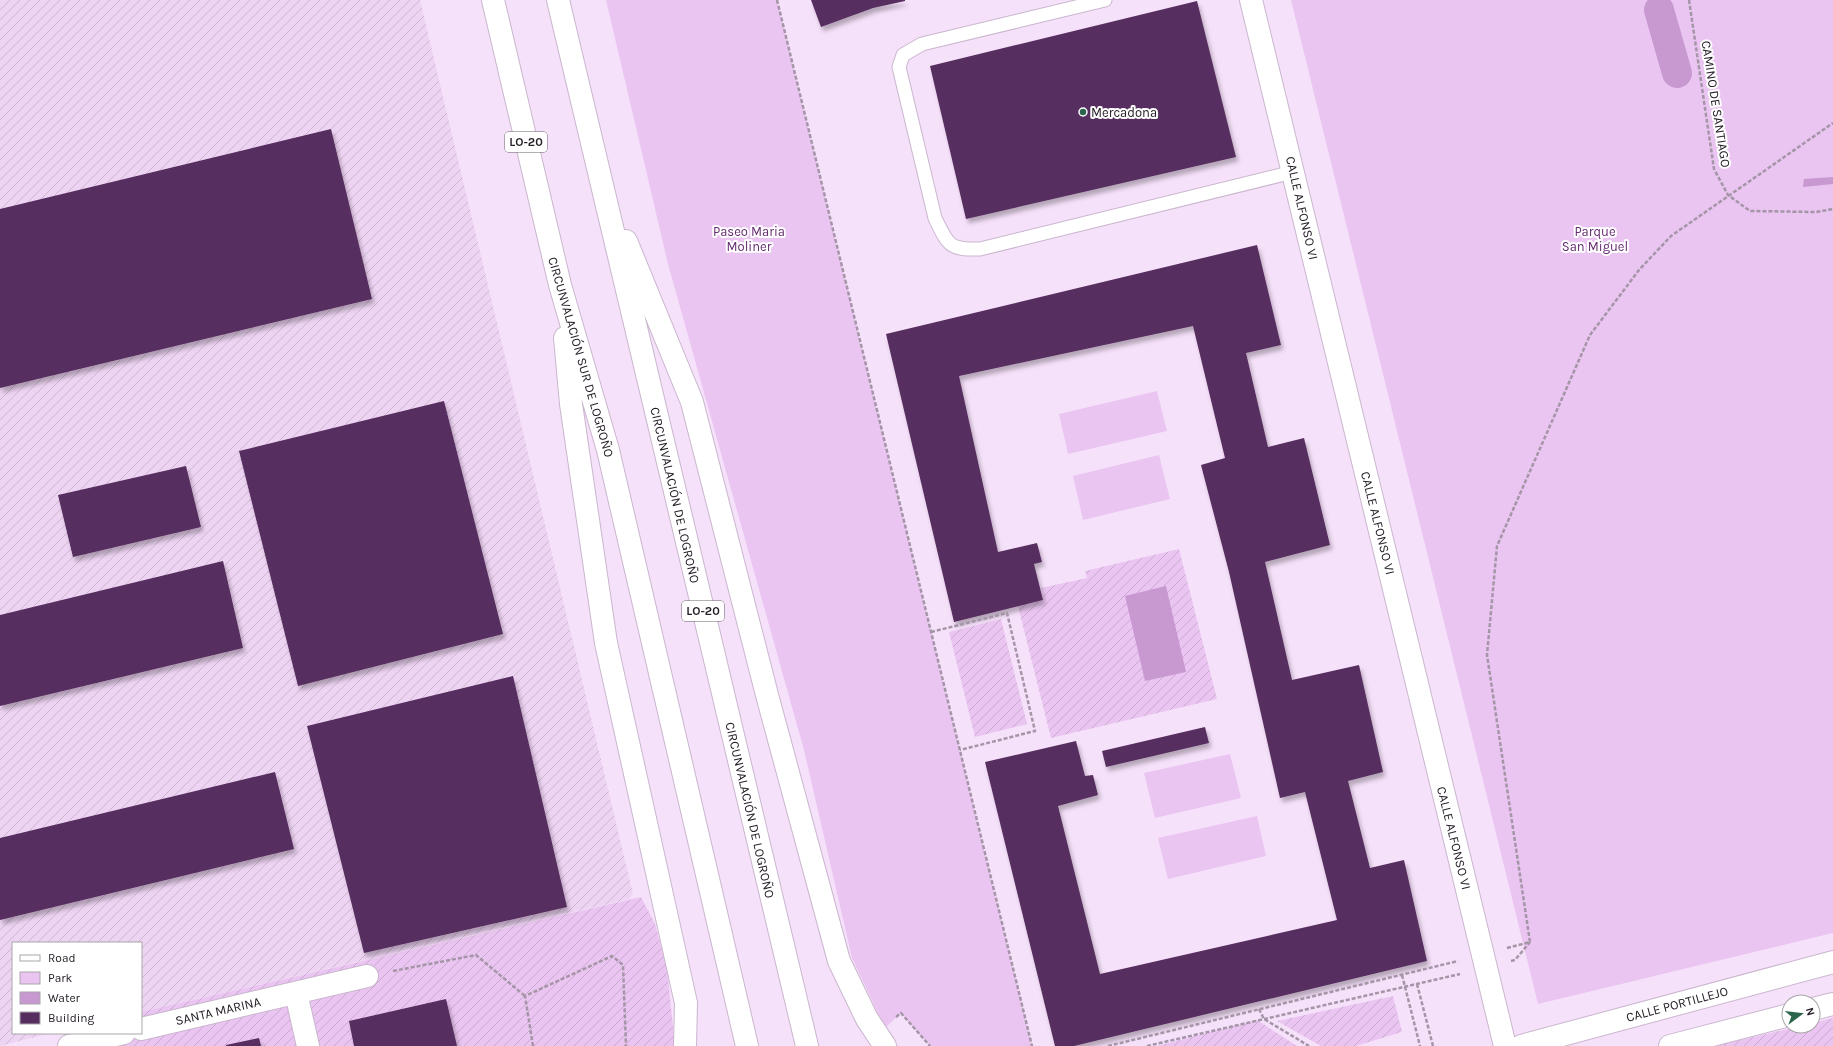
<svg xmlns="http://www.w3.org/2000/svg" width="1833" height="1046" viewBox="0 0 1833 1046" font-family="Karla,sans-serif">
	<defs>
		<pattern id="industrial-furrows" width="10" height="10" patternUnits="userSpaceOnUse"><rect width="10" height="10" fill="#eed4f3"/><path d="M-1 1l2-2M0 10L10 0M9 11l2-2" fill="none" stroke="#ccb6d0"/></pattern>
		<pattern id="garden-furrows" width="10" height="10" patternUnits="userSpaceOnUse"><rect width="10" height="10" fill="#eac5f1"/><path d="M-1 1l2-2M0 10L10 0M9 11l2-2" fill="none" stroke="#c9a9cf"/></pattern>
		<filter id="shadow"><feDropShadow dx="2.5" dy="4.5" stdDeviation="2" flood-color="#0004"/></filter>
	</defs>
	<rect width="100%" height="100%" fill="#f6e1fa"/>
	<!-- industrial -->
	<path fill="url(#industrial-furrows)" d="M 0,0 L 420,0 L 633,894 L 629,899 L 141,1012 L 141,943 L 13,943 L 13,1033 L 51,1033 L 0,1046 Z"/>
	<!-- green -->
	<path fill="#eac5f1" d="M 606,0 L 777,0 L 1032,1046 L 930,1046 L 901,1013 L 885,1028 L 852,958 L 804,750 L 668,264 Z
		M 1291,0 L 1833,0 L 1833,933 L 1538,1004 Z
		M 1157,391 L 1167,431 L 1068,454 L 1059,414 Z
		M 1159,455 L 1170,499 L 1083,520 L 1073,476 Z
		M 1230,754 L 1241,798 L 1155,818 L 1144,773 Z
		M 1257,816 L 1266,856 L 1168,879 L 1158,838 Z"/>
	<!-- garden -->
	<path fill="url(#garden-furrows)" d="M 1179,549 L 1217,699 L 1051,738 L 1018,606 L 1043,600 L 1041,588 L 1087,578 L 1085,571 Z
		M 1001,619 L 1027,724 L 975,737 L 949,632 Z
		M 641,897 L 655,924 L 667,968 L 675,1046 L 67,1046 L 64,1033 L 141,1033 L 141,1012 Z
		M 1393,996 L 1402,1032 L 1356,1046 L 1321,1046 L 1277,1021 Z
		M 1833,1018 L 1833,1046 L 1715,1046 L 1800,1026 L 1813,1026 L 1813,1023 Z
		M 1257,1020 L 1297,1046 L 1157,1046 Z"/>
	<!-- water -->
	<path fill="#c898d1" d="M 1833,177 L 1833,184 L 1803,187 L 1804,179 Z
		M 1166,586 L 1186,672 L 1145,681 L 1125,596 Z"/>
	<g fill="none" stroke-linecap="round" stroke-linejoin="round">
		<!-- canal -->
		<path stroke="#c898d1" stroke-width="30" d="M 1659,10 L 1677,73"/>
	</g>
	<!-- building -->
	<path fill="#562d5e" filter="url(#shadow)" d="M 811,0 L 905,0 L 905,1 L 873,8 L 821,27 Z
		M 1197,1 L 1236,157 L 966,219 L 930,66 Z
		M 331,129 L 372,299 L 0,388 L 0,209 Z
		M 1257,245 L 1281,345 L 1246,353 L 1268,447 L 1304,438 L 1330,545 L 1265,562 L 1292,680 L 1359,665 L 1383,772 L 1348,781 L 1370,868 L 1404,860 L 1427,961 L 1074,1046 L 1055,1046 L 985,762 L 1076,741 L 1085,776 L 1093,775 L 1098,795 L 1058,806 L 1100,974 L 1337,920 L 1305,792 L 1280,798 L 1229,572 L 1201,465 L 1225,458 L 1193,326 L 959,376 L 998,552 L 1037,543 L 1042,562 L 1034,564 L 1043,600 L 954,622 L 886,334 Z
		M 444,401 L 503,634 L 298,686 L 239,451 Z
		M 186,466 L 201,527 L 73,557 L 58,495 Z
		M 223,561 L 243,648 L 0,706 L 0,615 Z
		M 513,676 L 567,907 L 364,953 L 307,726 Z
		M 1205,727 L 1209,743 L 1106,767 L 1102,751 Z
		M 275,772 L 294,849 L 0,920 L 0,838 Z
		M 446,999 L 457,1046 L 354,1046 L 349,1021 Z
		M 259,1038 L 261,1046 L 226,1046 L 226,1045 Z"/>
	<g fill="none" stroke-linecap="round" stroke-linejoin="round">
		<defs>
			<path id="lane" d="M 1105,0 L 922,44 L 903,55 L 899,67 L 935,218 C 948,245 949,250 980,249 L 1293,172"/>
			<path id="street" d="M 1251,0 L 1505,1046
				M 296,993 L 308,1046
				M 141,1029 L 367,976
				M 69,1046 L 124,1033"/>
			<path id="secondary" d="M 1813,1009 L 1833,1004
				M 1521,1046 L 1833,962
				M 1670,1046 L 1789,1015"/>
			<path id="highway" d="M 493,0 L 560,285 L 608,450 L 747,1046
				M 558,0 L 807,1046
				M 626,241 L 692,402 L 767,695 L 839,961 L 867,1019 L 885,1046
				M 565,338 L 571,404 L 606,643 L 686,1003 L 685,1046"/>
		</defs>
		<!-- lane casing -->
		<use href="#lane" stroke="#cab6ce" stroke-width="15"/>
		<!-- street casing -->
		<use href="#street" stroke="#cab6ce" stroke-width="24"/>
		<!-- secondary casing -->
		<use href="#secondary" stroke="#cab6ce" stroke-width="24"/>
		<!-- highway casing -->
		<use href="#highway" stroke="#cab6ce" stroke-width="24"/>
		<!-- path -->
		<path stroke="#a495a7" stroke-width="2.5" stroke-dasharray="4 2" stroke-linecap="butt" d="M 777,0 L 1032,1046
			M 1689,0 L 1714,169 L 1728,195 L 1750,211 L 1816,212 L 1833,209
			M 931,632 L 1007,613 L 1035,731 L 960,750
			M 1507,948 L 1530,942 L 1487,655 L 1497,546 L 1590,335 L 1639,270 L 1671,236 L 1833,123
			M 1511,961 L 1515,960 L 1530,942
			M 393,971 L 476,955 L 525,996
			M 1402,975 L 1420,1046
			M 1417,984 L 1433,1046
			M 1259,1009 L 1264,1019 L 1309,1046
			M 896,1017 L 901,1013 L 930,1046
			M 533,1046 L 525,996 L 612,956 L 623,965 L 626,1046
			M 1108,1046 L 1458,961
			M 1147,1046 L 1460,974"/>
		<!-- lane -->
		<use href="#lane" stroke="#fff" stroke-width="13"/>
		<!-- street -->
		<use href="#street" stroke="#fff" stroke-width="22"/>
		<!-- secondary -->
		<use href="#secondary" stroke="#fff" stroke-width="22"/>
		<!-- highway -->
		<use href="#highway" stroke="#fff" stroke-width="22"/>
	</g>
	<!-- markers -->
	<circle fill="#2d654c" stroke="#fff" stroke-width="1.5" cx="1083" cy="112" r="4"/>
	<g text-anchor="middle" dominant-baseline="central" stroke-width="4" stroke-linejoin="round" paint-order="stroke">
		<!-- shield labels -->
		<g fill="#fff" stroke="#686369" stroke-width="1">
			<rect x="505" y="132" width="42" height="20" rx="3"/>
			<rect x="682" y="601" width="42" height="20" rx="3"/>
		</g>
		<g font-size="12" font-weight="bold" fill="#272029">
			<text x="526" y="142">LO-20</text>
			<text x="703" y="611">LO-20</text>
		</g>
		<!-- street labels -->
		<g font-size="13" fill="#272029" stroke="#fff">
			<text transform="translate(1716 104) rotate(81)">CAMINO DE SANTIAGO</text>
			<text transform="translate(1302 208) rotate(77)">CALLE ALFONSO VI</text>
			<text transform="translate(581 357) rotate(74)">CIRCUNVALACIÓN SUR DE LOGROÑO</text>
			<text transform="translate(675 495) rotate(77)">CIRCUNVALACIÓN DE LOGROÑO</text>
			<text transform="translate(1378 523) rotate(76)">CALLE ALFONSO VI</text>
			<text transform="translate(750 810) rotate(77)">CIRCUNVALACIÓN DE LOGROÑO</text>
			<text transform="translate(1454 838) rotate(76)">CALLE ALFONSO VI</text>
			<text transform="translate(1677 1004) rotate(-15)">CALLE PORTILLEJO</text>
			<text transform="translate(218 1011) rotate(-13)">SANTA MARINA</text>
		</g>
		<!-- poi labels -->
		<g font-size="13" fill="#272029" stroke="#fff" text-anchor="start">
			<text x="1091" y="112">Mercadona</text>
		</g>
		<!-- park labels -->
		<g font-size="13" fill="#642a6f" stroke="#fff">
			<text x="749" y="231">Paseo Maria<tspan x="749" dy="15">Moliner</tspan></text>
			<text x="1595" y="231">Parque<tspan x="1595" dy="15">San Miguel</tspan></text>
		</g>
	</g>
	<!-- legend -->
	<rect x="12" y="942" width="130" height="92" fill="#ffffff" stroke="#a9a6a9"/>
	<rect x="20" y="955" width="20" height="6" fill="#ffffff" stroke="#a9a6a9"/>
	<text x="48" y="962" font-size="12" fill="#272029">Road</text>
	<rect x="20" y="972" width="20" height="12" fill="#eac5f1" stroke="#a9a6a9"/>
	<text x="48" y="982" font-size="12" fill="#272029">Park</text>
	<rect x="20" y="992" width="20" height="12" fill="#c898d1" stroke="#a9a6a9"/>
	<text x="48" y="1002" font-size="12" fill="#272029">Water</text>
	<rect x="20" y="1012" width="20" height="12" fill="#562d5e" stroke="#a9a6a9"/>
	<text x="48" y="1022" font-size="12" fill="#272029">Building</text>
	<!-- north arrow -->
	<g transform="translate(1801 1014) rotate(75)"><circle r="19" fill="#ffffff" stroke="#a9a6a9"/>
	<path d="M0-3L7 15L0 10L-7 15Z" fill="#2d654c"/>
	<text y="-6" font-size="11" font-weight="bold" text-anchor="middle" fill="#272029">N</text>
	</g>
</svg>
